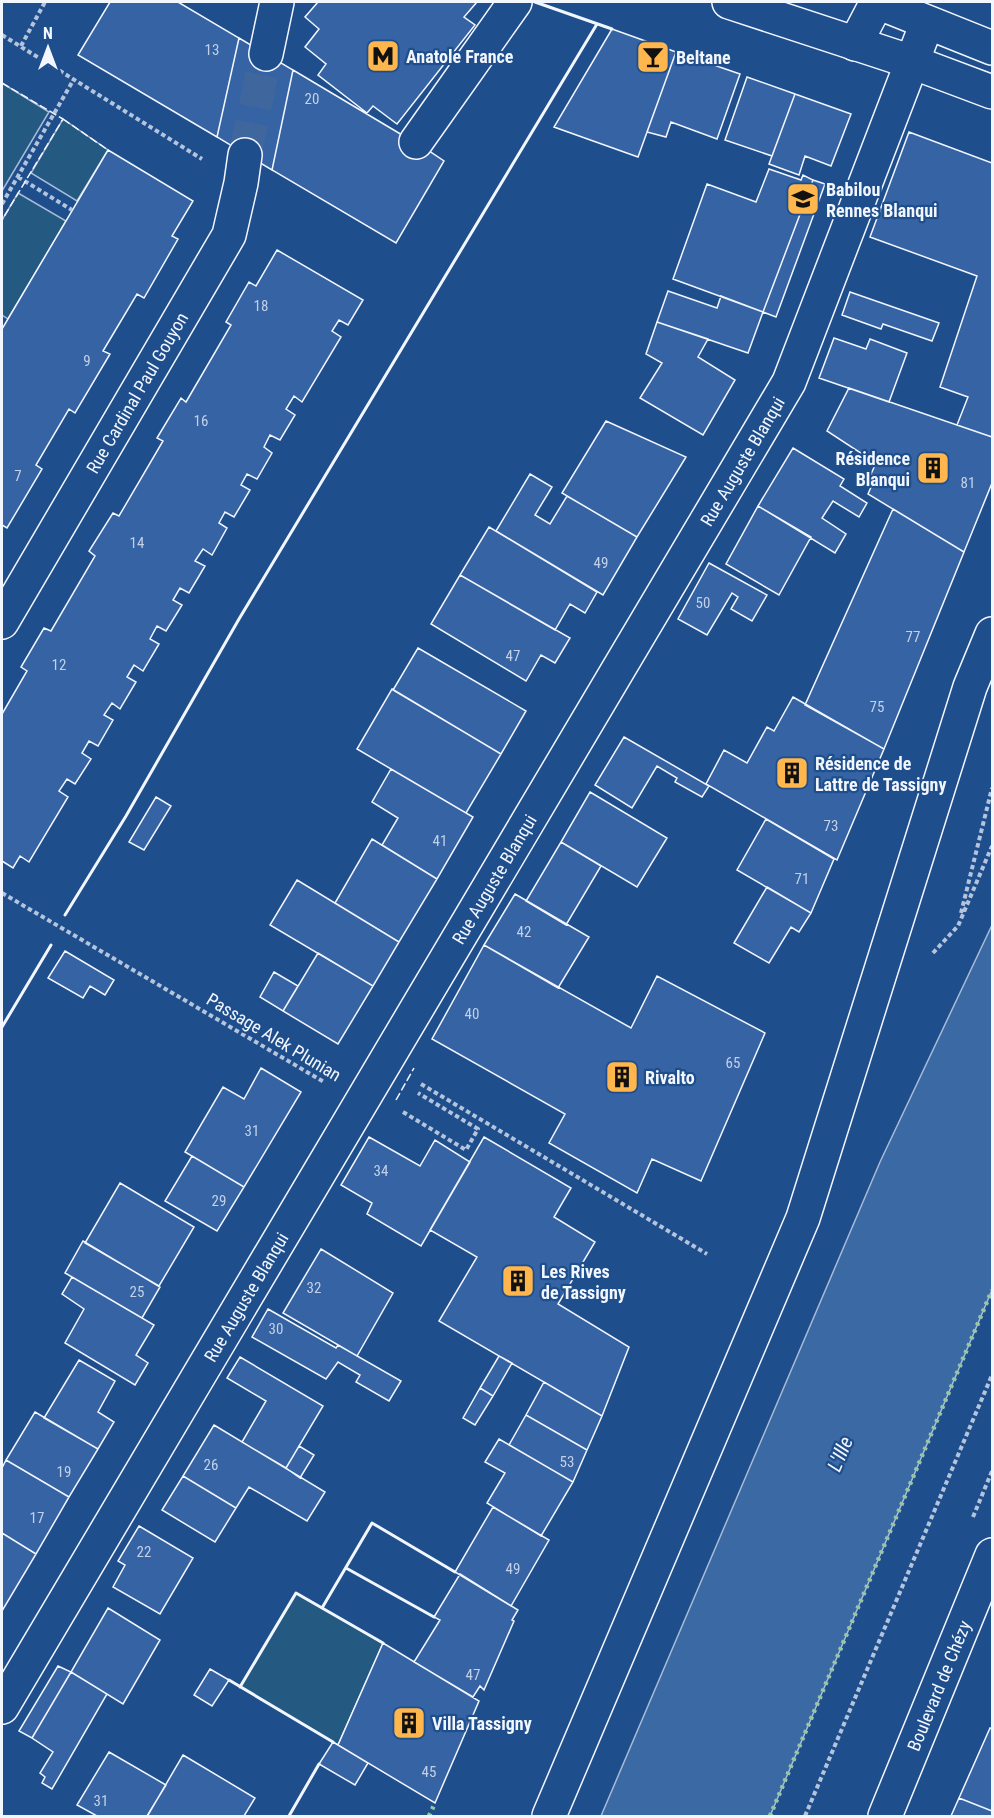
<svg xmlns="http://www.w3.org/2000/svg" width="994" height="1818" viewBox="0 0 994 1818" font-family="'Roboto Condensed',sans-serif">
	<rect width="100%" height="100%" fill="#1f4e8c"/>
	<!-- green -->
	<path fill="#245a82" stroke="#a8bbd7" stroke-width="1.5" d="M 2,83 L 49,112 L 2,191 Z
		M 63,119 L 108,150 L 77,201 L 31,173 Z
		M 18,193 L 66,221 L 8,319 L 2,315 L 2,220 Z
		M 296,1593 L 383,1643 L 338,1745 L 240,1687 Z"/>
	<!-- water -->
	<path fill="#3b69a3" stroke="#a8bbd7" stroke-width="1.5" d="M 992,925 L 992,1290 L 770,1816 L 601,1816 L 880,1162 Z"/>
	<!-- building -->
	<path fill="#3563a3" stroke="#f2f6ff" stroke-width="1.5" d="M 110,2 L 178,2 L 239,38 L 217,137 L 78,55 Z
		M 318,2 L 477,2 L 464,17 L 475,25 L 397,124 L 373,106 L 367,113 L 318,75 L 326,64 L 305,47 L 319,29 L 305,17 Z
		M 612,29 L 676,52 L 638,157 L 554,127 Z
		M 239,38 L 293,70 L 272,170 L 217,137 Z
		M 676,52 L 740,74 L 717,139 L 671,122 L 666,137 L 647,132 Z
		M 293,70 L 429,151 L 444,161 L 396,243 L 272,170 Z
		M 747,77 L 795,94 L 772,156 L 725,140 Z
		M 795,94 L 851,114 L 831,166 L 805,156 L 799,175 L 769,164 Z
		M 909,132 L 992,163 L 992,437 L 957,425 L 968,397 L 940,387 L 977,276 L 870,237 Z
		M 108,150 L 193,201 L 172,236 L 178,239 L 144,298 L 137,294 L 103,351 L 110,354 L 75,413 L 69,409 L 36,465 L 42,469 L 7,528 L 2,525 L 2,329 Z
		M 769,169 L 801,180 L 803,175 L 813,180 L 763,312 L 673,279 L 707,184 L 756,202 Z
		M 813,180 L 825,184 L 776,317 L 763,312 Z
		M 277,250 L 363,300 L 348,325 L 339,320 L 332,331 L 341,337 L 302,402 L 294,396 L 286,409 L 295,415 L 280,440 L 270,435 L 264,447 L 272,453 L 257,479 L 247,474 L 241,485 L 250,490 L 234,517 L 225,512 L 219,523 L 227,528 L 212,555 L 203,549 L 195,561 L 205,566 L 189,593 L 180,588 L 173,600 L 182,605 L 166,631 L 157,626 L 150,639 L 159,644 L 143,671 L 134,665 L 127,677 L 136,682 L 120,709 L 112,703 L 104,715 L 113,720 L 98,746 L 89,741 L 82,753 L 91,759 L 75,784 L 67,779 L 59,791 L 68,797 L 29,862 L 20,856 L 13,868 L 2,861 L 2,714 L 27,671 L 21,667 L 44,628 L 51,631 L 95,556 L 89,551 L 113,513 L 119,516 L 163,441 L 157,438 L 181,398 L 186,402 L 231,325 L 226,322 L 249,282 L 256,286 Z
		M 668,291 L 717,308 L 721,296 L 763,312 L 748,353 L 657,322 Z
		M 850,292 L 939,323 L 932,341 L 883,324 L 881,329 L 842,315 Z
		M 657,322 L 708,339 L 698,357 L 735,380 L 703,435 L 640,398 L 662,363 L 646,354 Z
		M 834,338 L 866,349 L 870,339 L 907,353 L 889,402 L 819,378 Z
		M 849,388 L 992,437 L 992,483 L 964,552 L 868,494 L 875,478 L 871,474 L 876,463 L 827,431 Z
		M 606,421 L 686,457 L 637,537 L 562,493 Z
		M 793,448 L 844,479 L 840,486 L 867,503 L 859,517 L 833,501 L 822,518 L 846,534 L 835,553 L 758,506 Z
		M 530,474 L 552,487 L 535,515 L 550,524 L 567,496 L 637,537 L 603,595 L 496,531 Z
		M 758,506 L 811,537 L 779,595 L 726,564 Z
		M 893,509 L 964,552 L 884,749 L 805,705 Z
		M 489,527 L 597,592 L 585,613 L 570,604 L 555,630 L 460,575 Z
		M 709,563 L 767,595 L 752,621 L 731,609 L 738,597 L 732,593 L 707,635 L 678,619 Z
		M 460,575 L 570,638 L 555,663 L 541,655 L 526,681 L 431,624 Z
		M 418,648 L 526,711 L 501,754 L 393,690 Z
		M 392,689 L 501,754 L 466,813 L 357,749 Z
		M 793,697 L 884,749 L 837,860 L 706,784 L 724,750 L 747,763 L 767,727 L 774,731 Z
		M 624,737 L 709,786 L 702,797 L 675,782 L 677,778 L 657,766 L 632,808 L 595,785 Z
		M 391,769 L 473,817 L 437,879 L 382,845 L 398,818 L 372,802 Z
		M 590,792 L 667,838 L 637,887 L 561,842 Z
		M 156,797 L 171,806 L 144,850 L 129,842 Z
		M 766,819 L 834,859 L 811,913 L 737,870 Z
		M 372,839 L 437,879 L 399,942 L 335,903 Z
		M 561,842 L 601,866 L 566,925 L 526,901 Z
		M 297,880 L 399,942 L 373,986 L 270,925 Z
		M 767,887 L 811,913 L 799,932 L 791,927 L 769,963 L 734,943 Z
		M 515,894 L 589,937 L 558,988 L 484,945 Z
		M 484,945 L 631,1028 L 657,976 L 765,1033 L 701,1181 L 652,1159 L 637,1193 L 549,1143 L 565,1114 L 432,1039 Z
		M 65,951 L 114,980 L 105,995 L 90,986 L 83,998 L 48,978 Z
		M 318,953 L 373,986 L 338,1044 L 283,1011 Z
		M 274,972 L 298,986 L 283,1011 L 260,997 Z
		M 261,1068 L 301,1092 L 244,1187 L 185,1152 L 223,1087 L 244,1099 Z
		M 369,1137 L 420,1166 L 435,1140 L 470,1162 L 421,1246 L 367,1214 L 372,1203 L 341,1185 Z
		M 484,1137 L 571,1188 L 554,1217 L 595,1242 L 558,1304 L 629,1347 L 602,1416 L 439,1321 L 477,1257 L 430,1230 Z
		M 192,1156 L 244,1187 L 217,1231 L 165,1201 Z
		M 120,1183 L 194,1227 L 159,1286 L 85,1243 Z
		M 83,1241 L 160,1287 L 142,1318 L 65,1273 Z
		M 321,1249 L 393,1293 L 357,1356 L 283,1313 Z
		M 72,1277 L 154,1325 L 136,1355 L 148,1363 L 135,1385 L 65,1343 L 84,1309 L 62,1294 Z
		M 268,1309 L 336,1348 L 338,1345 L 401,1381 L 389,1401 L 356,1382 L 360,1375 L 338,1362 L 326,1379 L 252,1337 Z
		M 499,1356 L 512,1363 L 493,1396 L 480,1388 Z
		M 240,1357 L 323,1406 L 286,1468 L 242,1442 L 266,1401 L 227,1378 Z
		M 79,1360 L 115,1381 L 98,1412 L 114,1422 L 98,1449 L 44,1418 Z
		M 544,1382 L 602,1416 L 587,1450 L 526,1415 Z
		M 480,1388 L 493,1396 L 475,1425 L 463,1418 Z
		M 35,1412 L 98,1449 L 69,1497 L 6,1460 Z
		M 526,1415 L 587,1450 L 573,1482 L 509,1445 Z
		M 214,1425 L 325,1492 L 307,1521 L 249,1487 L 236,1508 L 183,1476 Z
		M 499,1439 L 573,1482 L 541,1536 L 487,1503 L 505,1473 L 485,1462 Z
		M 299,1446 L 314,1455 L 300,1478 L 286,1468 Z
		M 6,1460 L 69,1497 L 36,1554 L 2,1533 L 2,1468 Z
		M 183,1476 L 236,1508 L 215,1542 L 162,1510 Z
		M 493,1507 L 549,1540 L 511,1606 L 455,1572 Z
		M 139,1526 L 193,1558 L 160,1614 L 113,1587 L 125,1565 L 118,1561 Z
		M 2,1533 L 36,1554 L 2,1611 Z
		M 460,1574 L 518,1610 L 512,1620 L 514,1621 L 484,1690 L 480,1686 L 473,1697 L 414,1662 L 440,1620 L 434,1617 Z
		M 108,1608 L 160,1640 L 123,1704 L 71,1672 Z
		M 383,1643 L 479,1701 L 435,1803 L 338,1745 Z
		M 58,1666 L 71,1672 L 32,1738 L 19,1731 Z
		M 210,1669 L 229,1680 L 212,1706 L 194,1695 Z
		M 71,1672 L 107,1694 L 52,1789 L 42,1783 L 45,1777 L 40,1773 L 53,1752 L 32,1738 Z
		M 990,1728 L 992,1729 L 992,1811 L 959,1798 Z
		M 333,1742 L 368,1763 L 355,1785 L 319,1764 Z
		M 109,1752 L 166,1785 L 147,1816 L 97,1816 L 77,1805 Z
		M 183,1755 L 255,1798 L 244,1816 L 151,1816 L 148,1815 Z
		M 959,1798 L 992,1811 L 992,1816 L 951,1816 Z"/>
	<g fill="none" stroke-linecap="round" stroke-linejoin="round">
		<!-- minor-tunnel -->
		<path stroke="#3f679d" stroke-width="33" stroke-dasharray="33 16" stroke-linecap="butt" d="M 245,155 L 266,54"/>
		<defs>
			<g id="minor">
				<path d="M 729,2 L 912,62 L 992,92"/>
				<path d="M 855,44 L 877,2 L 992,48"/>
				<path d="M 266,54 L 277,2"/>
				<path d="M 416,142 L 515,2"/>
				<path id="s1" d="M 2,622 L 229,235 L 241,183 L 245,155"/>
				<path id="s2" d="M 2,1707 L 789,382 L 927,23"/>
			</g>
			<g id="major">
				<path d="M 549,1816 L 803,1218 L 970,687 L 992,634"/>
				<path id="s3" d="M 885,1816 L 992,1555"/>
			</g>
		</defs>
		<!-- minor casing -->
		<use href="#minor" stroke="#f2f6ff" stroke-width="36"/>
		<!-- major casing -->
		<use href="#major" stroke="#f2f6ff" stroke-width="36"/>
		<!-- path -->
		<path stroke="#b3c4dc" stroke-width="4" stroke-dasharray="4.5 3" stroke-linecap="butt" d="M 2,35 L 202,159
			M 21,46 L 45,2
			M 18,177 L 72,210
			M 2,204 L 74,79
			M 2,893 L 324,1082
			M 961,913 L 992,788
			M 933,953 L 958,926 L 992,846
			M 421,1084 L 707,1254
			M 403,1112 L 466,1150 L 478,1129 L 418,1093
			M 973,1517 L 992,1471
			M 805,1816 L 992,1375"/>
		<!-- minor -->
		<use href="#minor" stroke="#1f4e8c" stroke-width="33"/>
		<!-- major -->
		<use href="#major" stroke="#1f4e8c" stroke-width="33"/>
		<!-- hedge -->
		<path stroke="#97c8a6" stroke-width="4.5" stroke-dasharray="3 4.5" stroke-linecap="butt" d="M 429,1816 L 435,1803
			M 770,1816 L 992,1290"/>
		<!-- fence -->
		<path stroke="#f2f6ff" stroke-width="1.5" stroke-dasharray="8 3" stroke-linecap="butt" d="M 2,83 L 63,119 L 2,220
			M 63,119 L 108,150
			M 396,1100 L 414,1068"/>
		<!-- wall -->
		<path stroke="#f2f6ff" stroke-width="3" d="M 535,2 L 612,29
			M 65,915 L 126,816 L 239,619 L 597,24
			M 2,1027 L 51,945
			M 346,1568 L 434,1617
			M 322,1608 L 372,1523 L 455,1572
			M 229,1680 L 333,1742
			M 240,1687 L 296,1593 L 383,1643
			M 289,1816 L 319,1764"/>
	</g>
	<!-- icons -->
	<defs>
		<symbol id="metro-square" viewBox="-11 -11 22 22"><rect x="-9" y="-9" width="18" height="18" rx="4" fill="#ffb74d" stroke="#1f4e8c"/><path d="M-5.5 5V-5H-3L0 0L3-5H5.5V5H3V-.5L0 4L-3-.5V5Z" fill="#111"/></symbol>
		<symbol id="bar-square" viewBox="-11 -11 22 22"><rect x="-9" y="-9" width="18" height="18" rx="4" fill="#ffb74d" stroke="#1f4e8c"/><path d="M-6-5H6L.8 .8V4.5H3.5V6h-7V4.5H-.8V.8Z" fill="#111"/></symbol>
		<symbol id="school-square" viewBox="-11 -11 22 22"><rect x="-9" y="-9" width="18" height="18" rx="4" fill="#ffb74d" stroke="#1f4e8c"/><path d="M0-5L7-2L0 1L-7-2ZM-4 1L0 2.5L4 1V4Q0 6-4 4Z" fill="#111"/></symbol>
		<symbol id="building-square" viewBox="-11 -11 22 22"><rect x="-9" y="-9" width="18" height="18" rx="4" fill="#ffb74d" stroke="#1f4e8c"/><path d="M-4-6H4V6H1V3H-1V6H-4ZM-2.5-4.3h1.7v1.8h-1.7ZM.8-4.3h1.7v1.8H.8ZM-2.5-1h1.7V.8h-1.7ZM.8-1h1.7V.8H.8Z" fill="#111"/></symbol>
	</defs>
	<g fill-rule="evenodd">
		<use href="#metro-square" x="364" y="37" width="38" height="38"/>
		<use href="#bar-square" x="634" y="38" width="38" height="38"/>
		<use href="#school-square" x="784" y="180" width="38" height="38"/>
		<use href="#building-square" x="914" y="449" width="38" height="38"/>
		<use href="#building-square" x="773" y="754" width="38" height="38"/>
		<use href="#building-square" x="603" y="1058" width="38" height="38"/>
		<use href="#building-square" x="499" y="1262" width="38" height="38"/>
		<use href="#building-square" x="390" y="1704" width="38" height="38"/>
	</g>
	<g text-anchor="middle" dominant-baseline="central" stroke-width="4.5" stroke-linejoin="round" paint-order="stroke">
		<!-- number labels -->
		<g font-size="15" fill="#c3d1e8">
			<text x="212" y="50">13</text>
			<text x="312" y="99">20</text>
			<text x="261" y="306">18</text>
			<text x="87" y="361">9</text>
			<text x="201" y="421">16</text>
			<text x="18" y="476">7</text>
			<text x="968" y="483">81</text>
			<text x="137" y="543">14</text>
			<text x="601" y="563">49</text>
			<text x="703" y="603">50</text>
			<text x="913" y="637">77</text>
			<text x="513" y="656">47</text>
			<text x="59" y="665">12</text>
			<text x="877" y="707">75</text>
			<text x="831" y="826">73</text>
			<text x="440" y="841">41</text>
			<text x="802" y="879">71</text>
			<text x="524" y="932">42</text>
			<text x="472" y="1014">40</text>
			<text x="733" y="1063">65</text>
			<text x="252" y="1131">31</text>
			<text x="381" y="1171">34</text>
			<text x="219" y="1201">29</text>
			<text x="314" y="1288">32</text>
			<text x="137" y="1292">25</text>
			<text x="276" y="1329">30</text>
			<text x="567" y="1462">53</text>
			<text x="211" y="1465">26</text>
			<text x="64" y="1472">19</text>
			<text x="37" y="1518">17</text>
			<text x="144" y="1552">22</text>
			<text x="513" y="1569">49</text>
			<text x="473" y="1675">47</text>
			<text x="429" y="1772">45</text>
			<text x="101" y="1801">31</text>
		</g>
		<!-- poi labels -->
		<g font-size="18" font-weight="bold" fill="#f2f6ff" stroke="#1f4e8c" text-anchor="start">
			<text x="406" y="56">Anatole France</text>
			<text x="676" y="57">Beltane</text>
			<text x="826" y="189">Babilou<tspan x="826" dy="21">Rennes Blanqui</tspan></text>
			<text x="910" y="458" text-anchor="end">Résidence<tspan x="910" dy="21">Blanqui</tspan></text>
			<text x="815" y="763">Résidence de<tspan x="815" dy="21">Lattre de Tassigny</tspan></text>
			<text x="645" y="1077">Rivalto</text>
			<text x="541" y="1271">Les Rives<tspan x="541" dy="21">de Tassigny</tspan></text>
			<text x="432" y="1723">Villa Tassigny</text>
		</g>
		<!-- street labels -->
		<g font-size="18" fill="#f2f6ff" stroke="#1f4e8c">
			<text stroke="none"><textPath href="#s1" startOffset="266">Rue Cardinal Paul Gouyon</textPath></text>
			<text stroke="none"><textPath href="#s2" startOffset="1449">Rue Auguste Blanqui</textPath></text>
			<text stroke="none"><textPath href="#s2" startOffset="963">Rue Auguste Blanqui</textPath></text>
			<text transform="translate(274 1037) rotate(31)">Passage Alek Plunian</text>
			<text stroke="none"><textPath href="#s2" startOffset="477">Rue Auguste Blanqui</textPath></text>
			<text stroke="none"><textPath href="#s3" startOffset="141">Boulevard de Chézy</textPath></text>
		</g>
		<!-- water labels -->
		<g font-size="20" font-style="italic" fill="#f2f6ff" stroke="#1f4e8c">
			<text transform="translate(840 1454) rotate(-67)">L'Ille</text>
		</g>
	</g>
	<!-- border -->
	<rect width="994" height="1818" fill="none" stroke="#f2f6ff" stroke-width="6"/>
	<!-- north arrow -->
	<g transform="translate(48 48)" stroke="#1f4e8c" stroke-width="4.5" paint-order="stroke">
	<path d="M0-4.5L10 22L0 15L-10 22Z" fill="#f2f6ff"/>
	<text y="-9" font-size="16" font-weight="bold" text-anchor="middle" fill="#f2f6ff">N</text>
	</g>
</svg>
